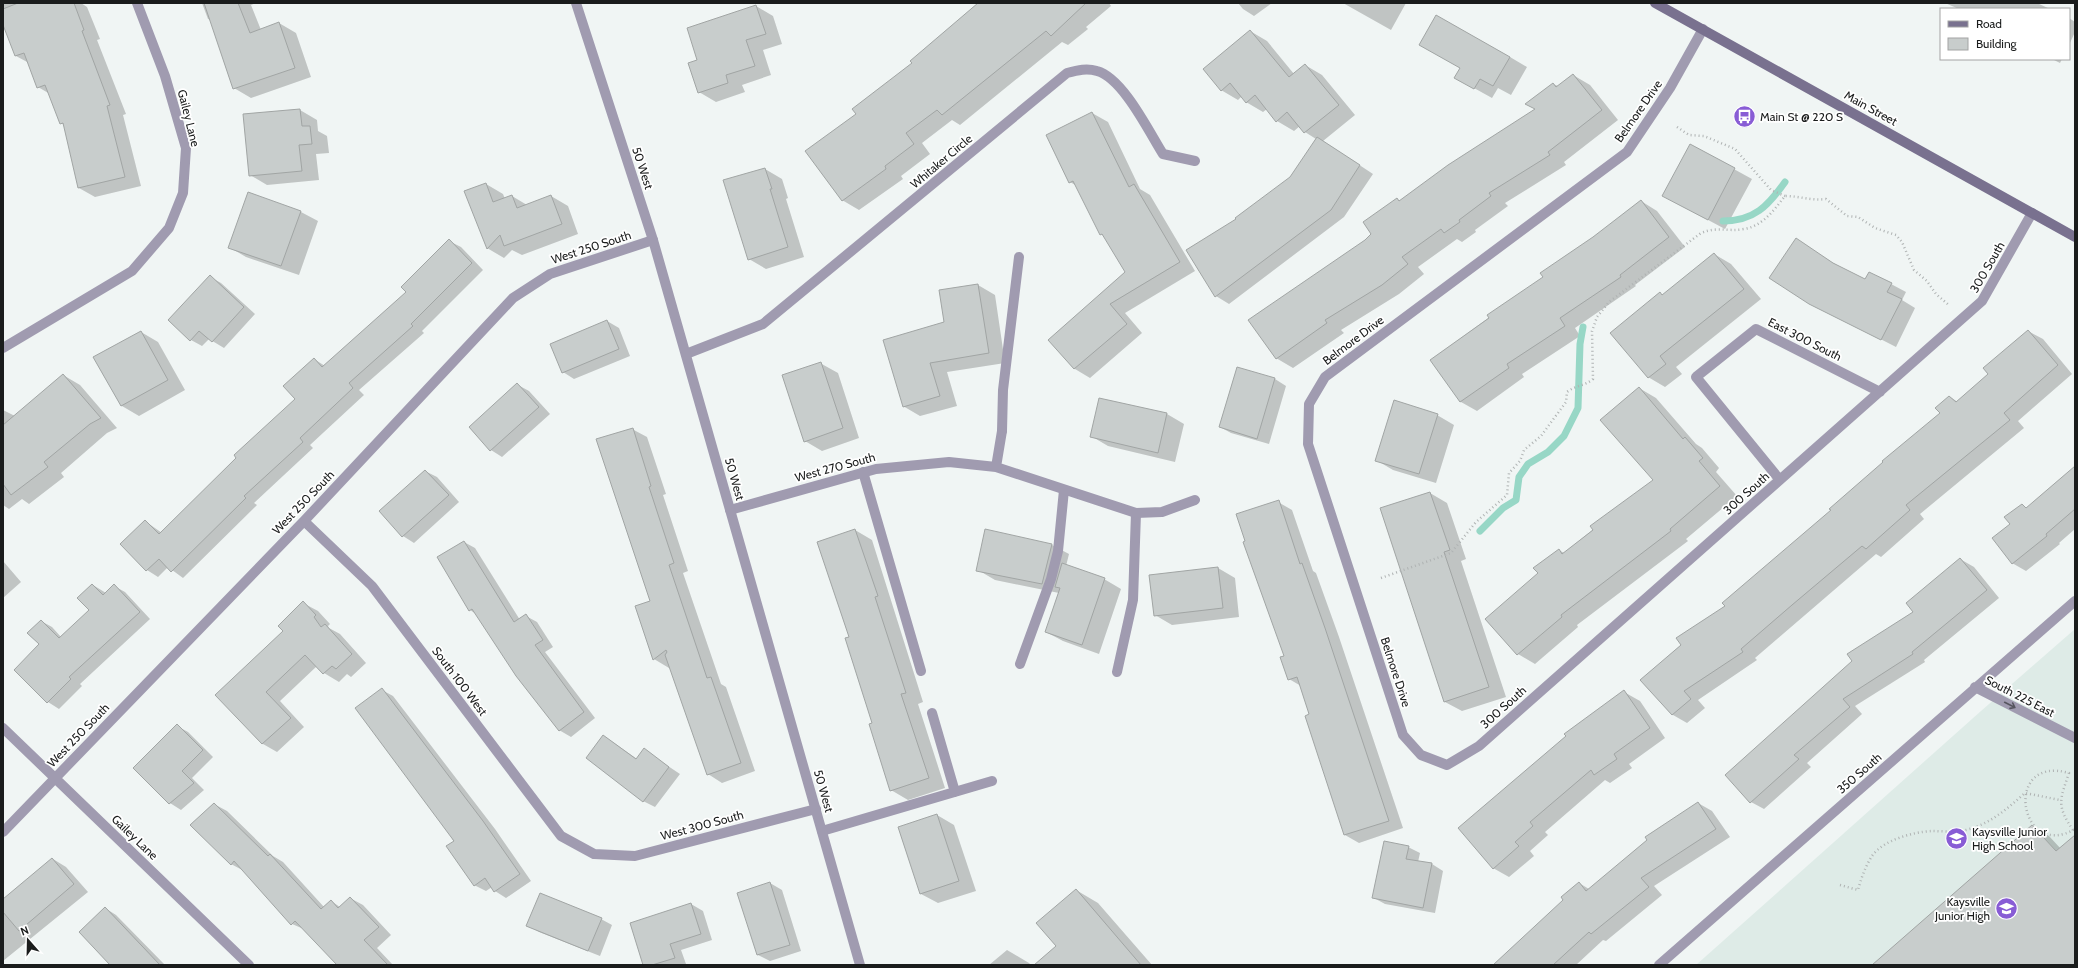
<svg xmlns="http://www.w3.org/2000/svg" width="2078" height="968" viewBox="0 0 2078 968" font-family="Cabin,sans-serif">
	<rect width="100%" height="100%" fill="#f0f5f4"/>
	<!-- built -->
	<path fill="#deebe7" d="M 2075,629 L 2075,965 L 1696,965 L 1981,711 Z"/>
	<!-- shadow -->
	<path fill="#0003" d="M 3,3 L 81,3 L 87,7 L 100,39 L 97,40 L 126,114 L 123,115 L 141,186 L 95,197 L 79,188 L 64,125 L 61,123 L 50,94 L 38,87 L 29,63 L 16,56 L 3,22 Z
		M 202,3 L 256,3 L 251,5 L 261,30 L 279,23 L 296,33 L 311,77 L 251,98 L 234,88 L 211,20 L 208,19 Z
		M 980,3 L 1109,3 L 1111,6 L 1086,27 L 1088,29 L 1068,45 L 1062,42 L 960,125 L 952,120 L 922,143 L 930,154 L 901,176 L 903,179 L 859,210 L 842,200 L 857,114 Z
		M 1238,3 L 1272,3 L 1254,16 L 1243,9 Z
		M 1343,3 L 1406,3 L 1391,30 Z
		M 1945,3 L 2037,3 L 2050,9 L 1959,9 Z
		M 756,6 L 773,16 L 782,44 L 763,50 L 771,75 L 742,85 L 745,92 L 716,102 L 699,92 L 698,60 Z
		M 2069,18 L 2075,22 L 2075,32 L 2069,45 Z
		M 1250,31 L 1267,41 L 1294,74 L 1305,65 L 1322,75 L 1355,115 L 1323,141 L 1373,174 L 1344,217 L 1229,304 L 1216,296 L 1238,219 L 1291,178 L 1316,139 L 1305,132 L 1300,126 L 1294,131 L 1277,121 L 1267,109 L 1263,112 L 1246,102 L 1242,96 L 1238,100 L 1221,90 Z
		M 1510,57 L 1527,67 L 1511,95 L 1498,88 L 1492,98 L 1456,78 Z
		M 2052,59 L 2062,59 L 2060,63 Z
		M 1573,75 L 1590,85 L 1618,120 L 1564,162 L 1566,165 L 1505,203 L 1508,206 L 1475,230 L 1476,232 L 1462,242 L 1457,239 L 1418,267 L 1424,274 L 1399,294 L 1341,330 L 1344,333 L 1293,368 L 1276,358 L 1366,241 L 1373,234 L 1397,199 L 1400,201 L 1537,109 L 1553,84 L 1558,86 Z
		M 300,110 L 317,120 L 318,131 L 327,136 L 329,153 L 316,154 L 319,180 L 267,185 L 250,175 Z
		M 1092,113 L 1108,122 L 1140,189 L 1150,195 L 1195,271 L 1125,313 L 1142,333 L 1090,378 L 1075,369 L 1049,340 L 1126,272 L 1105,237 L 1101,234 L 1077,186 L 1070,182 Z
		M 1690,145 L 1752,179 L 1725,229 L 1680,205 Z
		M 765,169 L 782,179 L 788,198 L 786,199 L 804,257 L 766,269 L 749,259 Z
		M 486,184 L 503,194 L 505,199 L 512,196 L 527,205 L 551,196 L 568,206 L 578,234 L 522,255 L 512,250 L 504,258 L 487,248 Z
		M 1641,201 L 1657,211 L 1685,247 L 1635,285 L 1636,286 L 1575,328 L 1580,336 L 1522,374 L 1524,377 L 1477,411 L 1461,402 L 1431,360 L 1544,277 Z
		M 301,212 L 318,221 L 299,275 L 246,257 L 229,247 Z
		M 1796,239 L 1841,268 L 1866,281 L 1891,284 L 1906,292 L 1902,300 L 1915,308 L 1896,347 L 1810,303 Z
		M 449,241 L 461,247 L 483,270 L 422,331 L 424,333 L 359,390 L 364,395 L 310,445 L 313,448 L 254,503 L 257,505 L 183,578 L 168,567 L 158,577 L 147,570 L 121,544 L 145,521 L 162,533 L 296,399 L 314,359 L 325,366 L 408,292 Z
		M 1714,254 L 1731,264 L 1761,299 L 1676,367 L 1682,374 L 1665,387 L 1648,377 L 1660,294 L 1663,295 Z
		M 210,277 L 221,283 L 255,314 L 224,348 L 209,339 L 202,346 L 191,340 Z
		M 978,285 L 995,295 L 1005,363 L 947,372 L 957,406 L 920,416 L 903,406 L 945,323 Z
		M 607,321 L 619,328 L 630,356 L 574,379 L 563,372 Z
		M 2028,331 L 2043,339 L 2072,374 L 2018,421 L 2024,428 L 1920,514 L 1924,519 L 1881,557 L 1876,554 L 1755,658 L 1757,660 L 1698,700 L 1705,708 L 1687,723 L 1673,715 L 1642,680 L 1941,413 L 1950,397 L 1958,402 L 1990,374 Z
		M 141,332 L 158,342 L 185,390 L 139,416 L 122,406 L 95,358 Z
		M 820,363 L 838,373 L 859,438 L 822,451 L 805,441 Z
		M 1237,368 L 1275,379 L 1286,386 L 1269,444 L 1231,433 L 1220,427 Z
		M 63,375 L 80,385 L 117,428 L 107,433 L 61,473 L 64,477 L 29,504 L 22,499 L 9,509 L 3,505 L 3,410 L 15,416 Z
		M 518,385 L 529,391 L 550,414 L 502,457 L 491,450 L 470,428 Z
		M 1639,388 L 1656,398 L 1696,444 L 1702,448 L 1719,468 L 1716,472 L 1737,496 L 1686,539 L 1688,541 L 1577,625 L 1578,627 L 1535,664 L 1518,654 L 1539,573 L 1559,550 L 1564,553 L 1654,480 Z
		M 1100,399 L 1167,414 L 1184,424 L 1175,462 L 1108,446 L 1091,436 Z
		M 1437,415 L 1454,425 L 1436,483 L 1393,470 L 1376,460 Z
		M 632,429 L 647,437 L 666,494 L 663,495 L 688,571 L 683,573 L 721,684 L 726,687 L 755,771 L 722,783 L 708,774 L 670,666 L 669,668 L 654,659 L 637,606 L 652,601 Z
		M 2075,467 L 2075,529 L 2059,543 L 2060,544 L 2026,571 L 2012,563 L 2011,524 L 2022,505 L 2027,508 Z
		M 425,471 L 437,477 L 459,502 L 414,543 L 403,536 Z
		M 1430,493 L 1447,503 L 1466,559 L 1461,561 L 1506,697 L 1462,711 L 1445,702 L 1381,509 Z
		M 1278,502 L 1292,510 L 1313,571 L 1316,573 L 1339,637 L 1403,828 L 1359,843 L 1345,835 L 1301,686 L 1289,679 L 1285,657 Z
		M 855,530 L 872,540 L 923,702 L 918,704 L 945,788 L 908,800 L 891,790 L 850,637 Z
		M 464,542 L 475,548 L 520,620 L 526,616 L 537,622 L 553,647 L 545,652 L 595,718 L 571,737 L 559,730 L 476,614 L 470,610 Z
		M 1052,545 L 1069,554 L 1066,566 L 1104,579 L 1121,589 L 1099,654 L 1063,641 L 1046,632 L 1059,593 L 995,580 L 978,570 Z
		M 1960,559 L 1974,567 L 1999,598 L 1924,660 L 1925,662 L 1855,706 L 1862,714 L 1807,763 L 1811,767 L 1764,809 L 1751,802 Z
		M 3,561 L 21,582 L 3,598 Z
		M 1218,568 L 1235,578 L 1239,617 L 1172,625 L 1155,615 Z
		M 93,585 L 106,593 L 114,586 L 125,592 L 150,619 L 80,684 L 82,686 L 59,709 L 48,702 L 41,621 L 52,627 L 61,637 L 90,610 Z
		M 303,603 L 318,611 L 330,624 L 328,626 L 329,628 L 340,634 L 366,663 L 351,677 L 347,674 L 339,682 L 324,673 L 317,666 L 280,701 L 304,727 L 277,752 L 263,744 L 217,695 L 284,631 Z
		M 382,690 L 393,696 L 495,829 L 531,881 L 506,898 L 495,891 L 492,887 L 486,891 L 474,885 Z
		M 1624,692 L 1640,701 L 1665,738 L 1629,764 L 1632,768 L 1610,783 L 1605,780 L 1545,832 L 1548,835 L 1530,851 L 1534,856 L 1509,877 L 1493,868 Z
		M 177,726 L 188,732 L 213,757 L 192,778 L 204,790 L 181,810 L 170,803 Z
		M 604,736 L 637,759 L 644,750 L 680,774 L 655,807 L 643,801 Z
		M 1698,803 L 1712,811 L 1730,837 L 1654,886 L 1662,895 L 1606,941 L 1603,940 L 1576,965 L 1504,965 L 1579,883 L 1589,889 Z
		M 214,804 L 227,811 L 273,856 L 283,862 L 324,907 L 331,901 L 340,907 L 350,898 L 363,905 L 391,935 L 377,948 L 393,965 L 338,965 L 306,930 L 292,924 L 244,871 L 231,864 Z
		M 937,815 L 954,825 L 976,891 L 938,903 L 921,894 L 899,828 Z
		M 2032,826 L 2049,836 L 2061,849 L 2075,836 L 2075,965 L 1873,965 Z
		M 1408,847 L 1420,853 L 1418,862 L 1432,864 L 1443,871 L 1435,913 L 1385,904 L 1374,898 Z
		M 53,859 L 66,867 L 88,892 L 3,961 L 3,901 Z
		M 770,883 L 782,890 L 801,951 L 770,961 L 758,955 L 739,894 Z
		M 1076,890 L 1098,903 L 1152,965 L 1035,965 L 1057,946 Z
		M 691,904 L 703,911 L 712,940 L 681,950 L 686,964 L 644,965 Z
		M 105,908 L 116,915 L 165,965 L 111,965 Z
		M 601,919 L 612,925 L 600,956 L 539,932 L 528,926 Z
		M 1007,950 L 1029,963 L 1031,965 L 989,965 Z"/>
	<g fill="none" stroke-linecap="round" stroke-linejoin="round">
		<!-- stream -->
		<path stroke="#97d7c6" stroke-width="7" d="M 1723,221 C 1754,221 1768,206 1785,182
			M 1480,531 L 1503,508 L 1516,500 L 1519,477 L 1528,464 L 1548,452 L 1564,436 L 1578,408 L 1580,344 L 1583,327"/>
	</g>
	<!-- building -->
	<path fill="#c8cdcc" stroke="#a1a5a4" d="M 18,3 L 74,3 L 84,30 L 82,31 L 110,105 L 107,106 L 125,177 L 78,188 L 63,123 L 60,124 L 45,85 L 37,88 L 24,53 L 15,56 L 3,25 L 3,9 Z
		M 204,3 L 238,3 L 250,33 L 279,22 L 295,68 L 233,89 Z
		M 978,3 L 1086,3 L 1051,36 L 1046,31 L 942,115 L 937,110 L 906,133 L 914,144 L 885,166 L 886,169 L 842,201 L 805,151 L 856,114 L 852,109 L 912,63 L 910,61 Z
		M 756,5 L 766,34 L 746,40 L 755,66 L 726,75 L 728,83 L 698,93 L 688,63 L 697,60 L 687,28 Z
		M 1436,15 L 1510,57 L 1493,86 L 1480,79 L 1474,89 L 1454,78 L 1460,68 L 1419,45 Z
		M 1250,30 L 1289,77 L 1305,64 L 1339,105 L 1304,133 L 1287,112 L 1276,122 L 1255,95 L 1246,103 L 1230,83 L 1221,91 L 1203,69 Z
		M 1573,74 L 1602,110 L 1548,152 L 1550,155 L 1489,193 L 1491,196 L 1459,220 L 1460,222 L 1444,233 L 1441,229 L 1402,257 L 1408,264 L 1382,285 L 1325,320 L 1327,323 L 1276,359 L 1248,320 L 1365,240 L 1371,234 L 1363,222 L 1397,198 L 1399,201 L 1448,165 L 1535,109 L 1525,104 L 1553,83 L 1556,87 Z
		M 300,109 L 302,126 L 310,126 L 312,144 L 299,145 L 302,171 L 249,176 L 243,114 Z
		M 1092,112 L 1129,187 L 1134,184 L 1180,262 L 1110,304 L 1127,324 L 1074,369 L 1048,340 L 1125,272 L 1102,234 L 1100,235 L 1073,181 L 1069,183 L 1046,135 Z
		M 1317,137 L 1360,165 L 1331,210 L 1215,297 L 1186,250 L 1236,219 L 1235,218 L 1290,177 Z
		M 1690,144 L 1735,168 L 1708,220 L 1662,196 Z
		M 765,168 L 772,189 L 770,189 L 788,247 L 748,260 L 723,180 Z
		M 486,183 L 493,202 L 512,195 L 517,208 L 551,195 L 562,224 L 504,246 L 500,235 L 487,249 L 464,191 Z
		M 248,192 L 301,211 L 281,266 L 228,248 Z
		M 1641,200 L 1669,237 L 1620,275 L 1621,277 L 1560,318 L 1565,326 L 1507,364 L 1509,368 L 1460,402 L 1430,360 L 1489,318 L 1487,315 L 1543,277 L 1540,273 L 1593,237 Z
		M 1796,238 L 1833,263 L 1865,279 L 1869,272 L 1892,283 L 1887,292 L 1902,299 L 1881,340 L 1809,304 L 1769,278 Z
		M 449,239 L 472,263 L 411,324 L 413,326 L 349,383 L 353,388 L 300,438 L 303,442 L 244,496 L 246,498 L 171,572 L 159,559 L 146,571 L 120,544 L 145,520 L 159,534 L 236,458 L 234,455 L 295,399 L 283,386 L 314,358 L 322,367 L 406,292 L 401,287 Z
		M 1714,253 L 1744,289 L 1660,356 L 1666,364 L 1648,378 L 1610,333 L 1660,292 L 1662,295 Z
		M 210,275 L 244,307 L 212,342 L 199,331 L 190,341 L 168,320 Z
		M 978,284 L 989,353 L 930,363 L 940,396 L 903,407 L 883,340 L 944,322 L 939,290 Z
		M 607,320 L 619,349 L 562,373 L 550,344 Z
		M 2028,330 L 2058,365 L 2004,413 L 2010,420 L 1906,505 L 1910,510 L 1866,549 L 1862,546 L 1792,605 L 1741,649 L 1743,652 L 1684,691 L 1691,699 L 1672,715 L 1640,680 L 1681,645 L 1676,638 L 1725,606 L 1722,603 L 1831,510 L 1829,509 L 1883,462 L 1882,461 L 1940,413 L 1935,408 L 1949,396 L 1956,402 L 1988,374 L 1983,368 Z
		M 141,331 L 168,380 L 121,406 L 93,357 Z
		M 821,362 L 843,428 L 804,442 L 782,375 Z
		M 1237,367 L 1275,378 L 1257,439 L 1219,427 Z
		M 63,374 L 101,418 L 90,424 L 44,462 L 48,467 L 11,495 L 3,484 L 3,425 Z
		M 517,383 L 539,407 L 490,451 L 469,427 Z
		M 1639,387 L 1683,439 L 1685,437 L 1703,458 L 1699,461 L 1720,486 L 1670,529 L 1671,531 L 1561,615 L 1562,617 L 1517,655 L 1485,619 L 1538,573 L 1533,568 L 1559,549 L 1562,554 L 1593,530 L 1590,526 L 1653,480 L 1600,420 Z
		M 1099,398 L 1167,413 L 1158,453 L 1090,437 Z
		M 1394,400 L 1438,414 L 1419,474 L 1375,461 Z
		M 633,428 L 651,486 L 649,487 L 674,563 L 669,565 L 707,678 L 711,677 L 741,763 L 707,775 L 665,655 L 667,652 L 666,650 L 653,660 L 635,606 L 650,601 L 596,439 Z
		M 2075,466 L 2075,509 L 2046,534 L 2047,536 L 2012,564 L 1992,538 L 2010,524 L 2004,517 L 2022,504 L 2026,508 Z
		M 425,470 L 449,495 L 402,537 L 379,511 Z
		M 1430,492 L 1450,550 L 1444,552 L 1489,687 L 1444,702 L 1380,508 Z
		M 1279,500 L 1300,564 L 1302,563 L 1325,628 L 1389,821 L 1344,835 L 1305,716 L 1309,714 L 1297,677 L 1288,680 L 1280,657 L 1284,656 L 1243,542 L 1245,541 L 1236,514 Z
		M 855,529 L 878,596 L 875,597 L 906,693 L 901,694 L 929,778 L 890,791 L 869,724 L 872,723 L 845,638 L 849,637 L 817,542 Z
		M 985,529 L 1052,544 L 1042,584 L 976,571 Z
		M 464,541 L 514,622 L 526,614 L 543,640 L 535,645 L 584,712 L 559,731 L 516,676 L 472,609 L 469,611 L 437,557 Z
		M 1960,558 L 1987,590 L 1912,652 L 1913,654 L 1843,699 L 1850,707 L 1794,755 L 1799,759 L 1750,803 L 1725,775 L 1852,661 L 1847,654 L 1913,612 L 1906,603 Z
		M 1062,563 L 1105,578 L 1082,645 L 1045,632 L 1060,588 L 1055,587 Z
		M 1218,567 L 1223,608 L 1154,616 L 1149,575 Z
		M 92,584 L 103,595 L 114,584 L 140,612 L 69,677 L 71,679 L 47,703 L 14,670 L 39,644 L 27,633 L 41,620 L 59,638 L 89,610 L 77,598 Z
		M 303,601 L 316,615 L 314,617 L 321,627 L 325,624 L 352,654 L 336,669 L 332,666 L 323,674 L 305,655 L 266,692 L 291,718 L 262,744 L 215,695 L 283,631 L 278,626 Z
		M 382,688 L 483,821 L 520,874 L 494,892 L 485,878 L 474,886 L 446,846 L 454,841 L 355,708 Z
		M 1624,690 L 1650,728 L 1614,754 L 1617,759 L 1594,775 L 1591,770 L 1530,822 L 1533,826 L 1515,842 L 1519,846 L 1493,869 L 1458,828 L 1566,736 L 1564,734 Z
		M 177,724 L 203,750 L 182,771 L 194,783 L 169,804 L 133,768 Z
		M 603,735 L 636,759 L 644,748 L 669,767 L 643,802 L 586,758 Z
		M 1698,802 L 1716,829 L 1641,878 L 1649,887 L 1591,934 L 1589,932 L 1553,965 L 1493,965 L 1563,900 L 1561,897 L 1579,882 L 1586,891 L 1647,840 L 1645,837 Z
		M 214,803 L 268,856 L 270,854 L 321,909 L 331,900 L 338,908 L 350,897 L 379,927 L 364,940 L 388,965 L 337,965 L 295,921 L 291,925 L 234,861 L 231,865 L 190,825 Z
		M 937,814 L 959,881 L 920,894 L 898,827 Z
		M 2032,825 L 2056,851 L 2075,835 L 2075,965 L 1872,965 Z
		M 1384,841 L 1409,846 L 1406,859 L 1432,863 L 1423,908 L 1372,898 Z
		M 52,858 L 74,884 L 19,931 L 3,912 L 3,899 Z
		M 770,882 L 790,945 L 757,955 L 737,893 Z
		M 1076,889 L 1141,965 L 1034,965 L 1056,946 L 1036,923 Z
		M 540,893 L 602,918 L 588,951 L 526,926 Z
		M 691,903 L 701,934 L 670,944 L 675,958 L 652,965 L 643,965 L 630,923 Z
		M 105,907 L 160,965 L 110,965 L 79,932 Z"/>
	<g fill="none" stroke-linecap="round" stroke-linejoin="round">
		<!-- path -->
		<path stroke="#afb3b3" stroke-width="2.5" stroke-dasharray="1 3" stroke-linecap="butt" d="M 1677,127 L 1689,135 L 1704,136 L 1735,149 L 1771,190 L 1785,196
			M 1381,578 L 1451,553 L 1476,522 L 1507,495 L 1509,473 L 1520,461 L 1524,450 L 1541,436 L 1566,402 L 1567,392 C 1576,385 1585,386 1593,379 L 1592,331 L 1597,317 L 1609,302 L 1701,233 C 1719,226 1727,232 1744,229 C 1763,226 1774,210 1785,196 C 1800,196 1811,201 1826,199 L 1847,216 L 1858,217 L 1875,228 L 1896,235 L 1902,242 L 1914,270 L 1927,281 L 1936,294 L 1950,306
			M 2073,830 C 2056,805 2060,800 2069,773 C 2002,754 2019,862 2075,829
			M 1840,885 L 1858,890 C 1861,879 1865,867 1872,856 C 1883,840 1913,832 1932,831 C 1943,831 1956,833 1966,830 C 1990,824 2007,809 2025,793 L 2060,800"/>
		<!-- service -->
		<path stroke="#a09bb0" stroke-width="10" d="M 1002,431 L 1003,390 L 1019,257
			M 863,472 L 921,671
			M 1020,664 L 1051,579 L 1058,551 L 1064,490
			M 1117,672 L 1133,600 L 1136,513
			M 932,713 L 955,792
			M 822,831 L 992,781"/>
		<!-- minor -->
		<path stroke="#a09bb0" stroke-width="10" d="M 1703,29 L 1670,88 L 1627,152 L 1325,377 L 1309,404 L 1308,444 L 1403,735 L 1421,755 L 1447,765 L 1479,746 L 1982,301 L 2032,213
			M 3,348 L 132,271 L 169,228 L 183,193 L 186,148 L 165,76 L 137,3
			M 686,354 L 763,324 L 1067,73 C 1078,70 1087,68 1097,71 C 1123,78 1149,132 1163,154 L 1195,161
			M 996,467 L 1002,431
			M 1780,480 L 1696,377 L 1756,329 L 1880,392
			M 730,510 L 876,469 L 949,462 L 996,467 L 1136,513 L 1162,512 L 1195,500
			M 304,521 L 372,586 L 561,836 L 594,854 L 635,856 L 816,809
			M 1975,687 L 2075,738
			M 3,728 L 249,965
			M 3,832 L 304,521 L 513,298 L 550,274 L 653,240
			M 1659,965 L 2075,601"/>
		<!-- tertiary -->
		<path stroke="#a09bb0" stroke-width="10" d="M 576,3 L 653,240 L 860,965"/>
		<!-- secondary -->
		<path stroke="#79718f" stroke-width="10" d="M 1655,3 L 2075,237"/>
	</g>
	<!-- one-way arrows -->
	<defs><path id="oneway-shaft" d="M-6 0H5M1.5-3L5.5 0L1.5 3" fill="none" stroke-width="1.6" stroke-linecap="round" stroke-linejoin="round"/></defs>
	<use stroke="#56555f" href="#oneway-shaft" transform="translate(2010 705) rotate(27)"/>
	<!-- icons -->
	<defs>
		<symbol id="bus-disc" viewBox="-11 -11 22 22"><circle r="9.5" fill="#885cd5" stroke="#fff"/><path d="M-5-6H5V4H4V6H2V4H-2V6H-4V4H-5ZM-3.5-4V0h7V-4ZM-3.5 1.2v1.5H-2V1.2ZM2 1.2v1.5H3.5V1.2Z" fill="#fff"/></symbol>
		<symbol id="school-disc" viewBox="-11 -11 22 22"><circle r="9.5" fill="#885cd5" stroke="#fff"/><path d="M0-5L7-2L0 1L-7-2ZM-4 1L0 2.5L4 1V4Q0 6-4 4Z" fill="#fff"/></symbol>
	</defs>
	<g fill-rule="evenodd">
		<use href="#bus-disc" x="1732" y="104" width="25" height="25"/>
		<use href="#school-disc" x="1944" y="826" width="25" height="25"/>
		<use href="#school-disc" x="1994" y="896" width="25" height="25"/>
	</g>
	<g text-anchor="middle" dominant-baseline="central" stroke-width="3.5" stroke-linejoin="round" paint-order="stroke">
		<!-- street labels -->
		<g font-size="12" fill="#1a1c1c" stroke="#fff">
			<text transform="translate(1871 108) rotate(29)">Main Street</text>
			<text transform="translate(1638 111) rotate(-55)">Belmore Drive</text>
			<text transform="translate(189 118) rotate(76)">Gailey Lane</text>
			<text transform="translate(941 161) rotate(-40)">Whitaker Circle</text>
			<text transform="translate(643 168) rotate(72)">50 West</text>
			<text transform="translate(591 247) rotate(-18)">West 250 South</text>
			<text transform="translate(1987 267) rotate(-60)">300 South</text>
			<text transform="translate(1805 339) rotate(27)">East 300 South</text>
			<text transform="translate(1353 340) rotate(-37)">Belmore Drive</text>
			<text transform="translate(835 467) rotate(-15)">West 270 South</text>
			<text transform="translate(735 479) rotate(74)">50 West</text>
			<text transform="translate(1746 493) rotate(-42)">300 South</text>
			<text transform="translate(303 502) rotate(-46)">West 250 South</text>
			<text transform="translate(1396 672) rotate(72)">Belmore Drive</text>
			<text transform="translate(460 681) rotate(53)">South 100 West</text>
			<text transform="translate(2020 696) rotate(27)">South 225 East</text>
			<text transform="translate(1503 707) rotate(-42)">300 South</text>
			<text transform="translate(78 735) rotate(-46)">West 250 South</text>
			<text transform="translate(1859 773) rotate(-41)">350 South</text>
			<text transform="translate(824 791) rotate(74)">50 West</text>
			<text transform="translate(702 825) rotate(-15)">West 300 South</text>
			<text transform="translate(135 837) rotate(44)">Gailey Lane</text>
		</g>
		<!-- poi labels -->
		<g font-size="12" fill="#1a1c1c" stroke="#fff" text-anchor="start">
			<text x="1760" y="116">Main St @ 220 S</text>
			<text x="1972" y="831">Kaysville Junior<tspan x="1972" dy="14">High School</tspan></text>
			<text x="1990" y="901" text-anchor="end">Kaysville<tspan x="1990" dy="14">Junior High</tspan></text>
		</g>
	</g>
	<!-- border -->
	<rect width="2078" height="968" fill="none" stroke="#1a1c1c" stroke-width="8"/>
	<!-- legend -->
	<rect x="1940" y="8" width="130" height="52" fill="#ffffff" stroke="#a3a4a4"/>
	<rect x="1948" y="21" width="20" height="6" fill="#79718f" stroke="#a3a4a4"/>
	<text x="1976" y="28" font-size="12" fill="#1a1c1c">Road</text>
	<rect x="1948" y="38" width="20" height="12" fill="#c8cdcc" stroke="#a3a4a4"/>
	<text x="1976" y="48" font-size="12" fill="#1a1c1c">Building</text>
	<!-- north arrow -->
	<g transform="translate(28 940) rotate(340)" stroke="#ffffff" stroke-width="3" paint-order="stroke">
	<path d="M0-3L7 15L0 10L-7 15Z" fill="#1a1c1c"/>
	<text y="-6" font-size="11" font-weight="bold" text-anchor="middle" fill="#1a1c1c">N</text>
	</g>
</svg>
